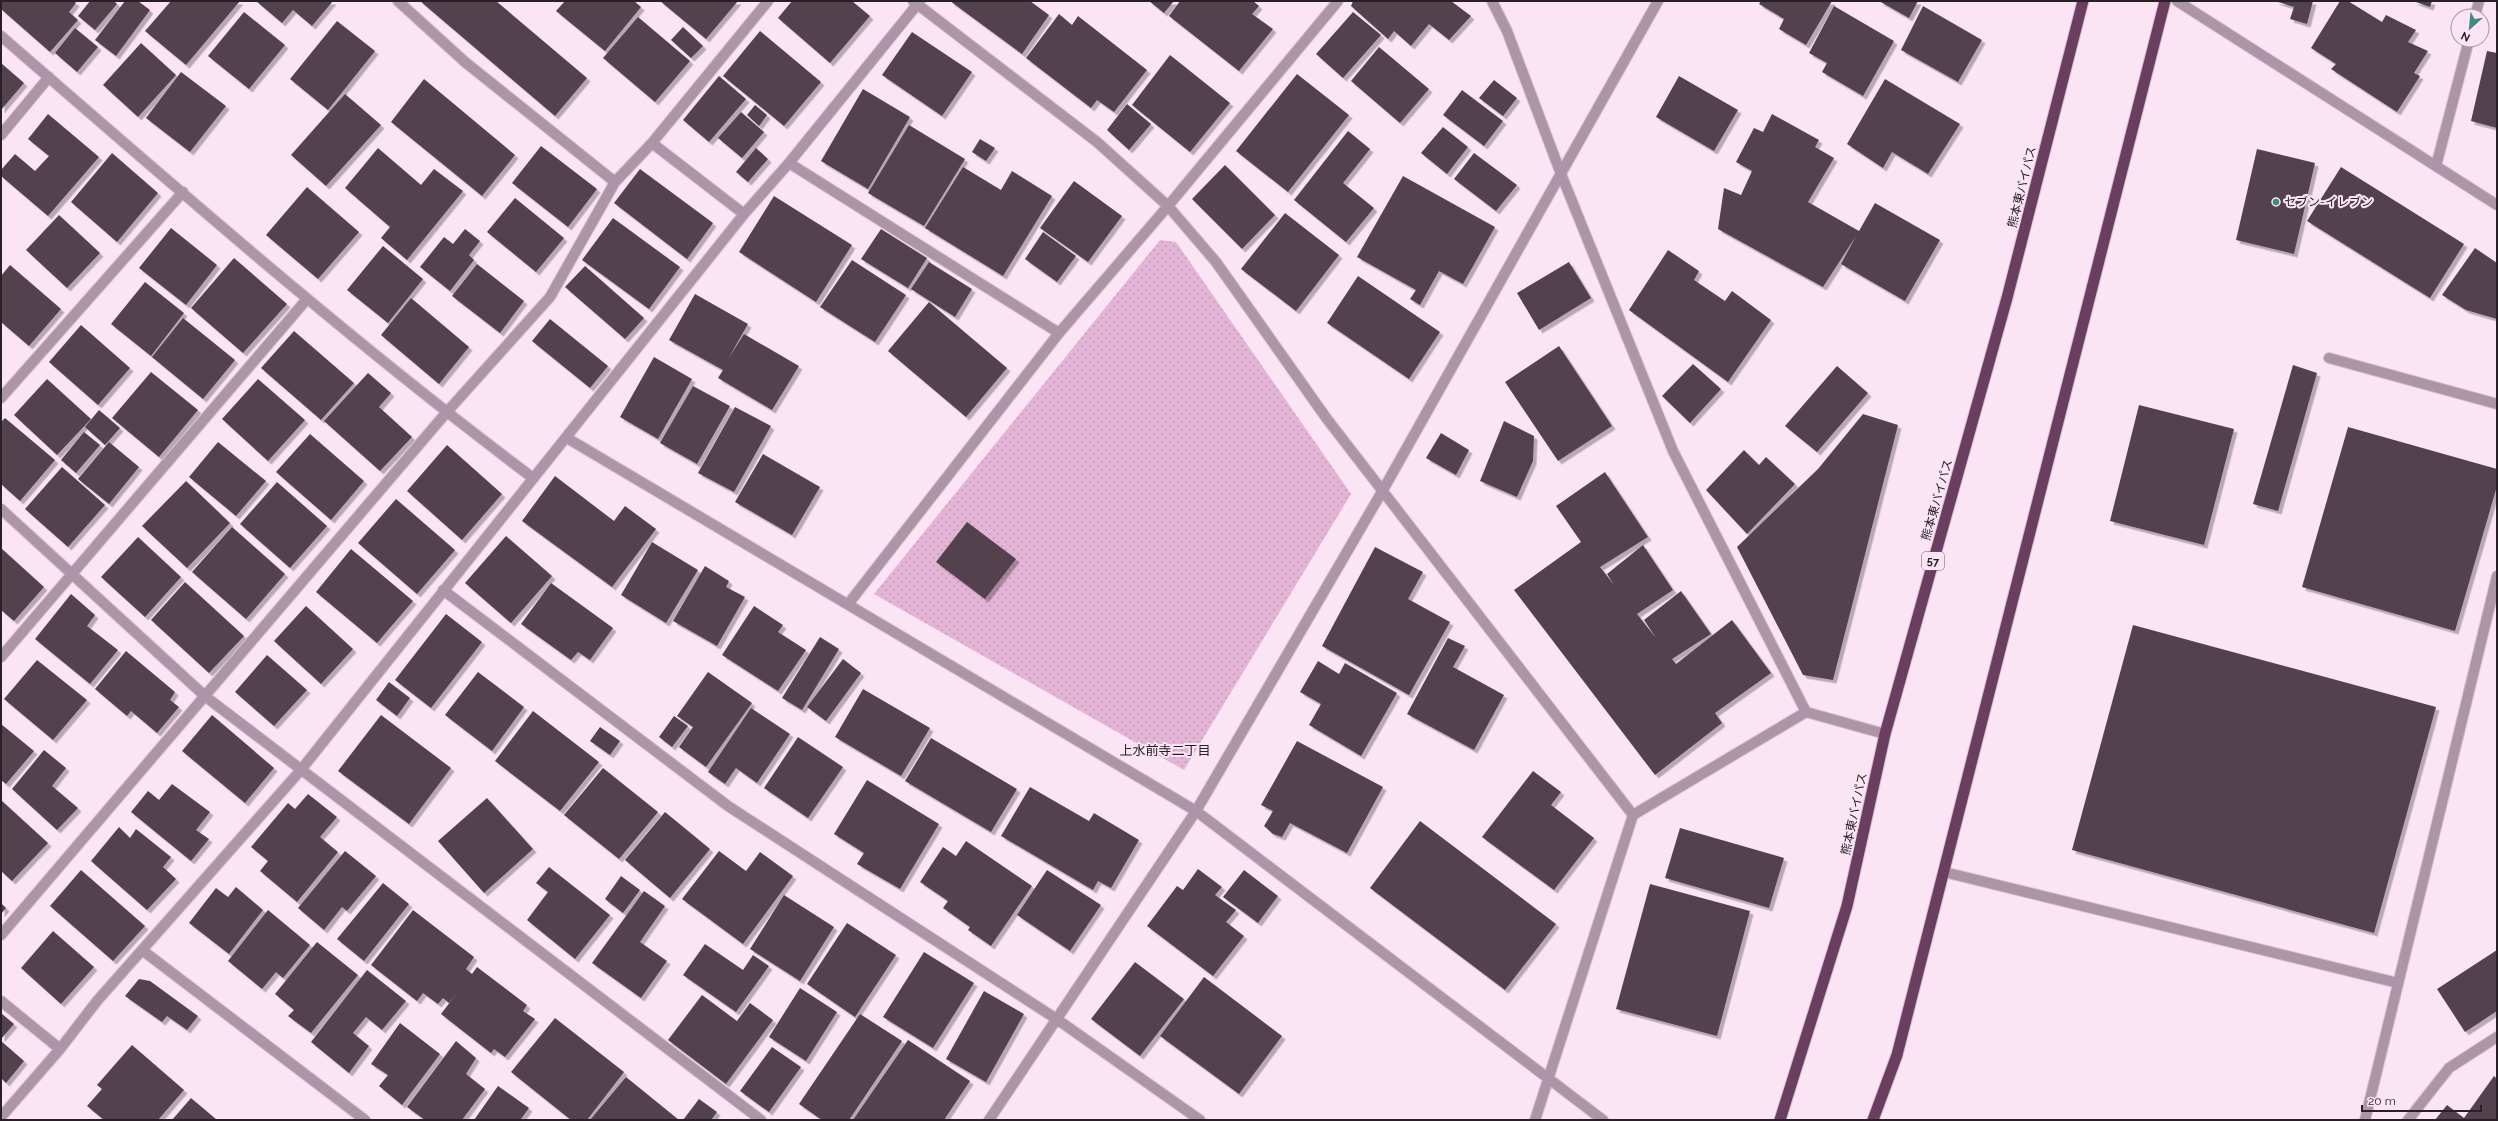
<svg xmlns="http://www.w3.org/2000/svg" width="2498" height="1121" viewBox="0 0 2498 1121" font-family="Raleway,'Noto Sans JP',sans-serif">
	<defs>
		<pattern id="park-dots" width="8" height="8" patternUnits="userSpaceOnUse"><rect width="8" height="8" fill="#e3b4d6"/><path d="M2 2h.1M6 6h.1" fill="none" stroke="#c39ab8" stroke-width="1.8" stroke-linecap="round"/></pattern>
		<filter id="shadow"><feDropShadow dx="3.5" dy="3.5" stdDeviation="0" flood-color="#0004"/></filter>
	</defs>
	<rect width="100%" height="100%" fill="#fbe5f5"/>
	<!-- park -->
	<path fill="url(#park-dots)" d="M 1160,240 L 1176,242 L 1351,494 L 1184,770 L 874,594 Z"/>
	<!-- building -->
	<path fill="#53424e" filter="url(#shadow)" d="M 1,1 L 74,1 L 76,3 L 69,12 L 78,20 L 50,52 L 1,9 Z
		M 90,1 L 114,1 L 117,4 L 95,30 L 78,16 Z
		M 125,1 L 138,1 L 150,10 L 116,56 L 95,40 Z
		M 171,1 L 240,1 L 186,65 L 145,31 Z
		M 256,1 L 333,1 L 312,26 L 293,10 L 282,23 Z
		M 420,1 L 496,1 L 587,78 L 555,116 Z
		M 565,1 L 634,1 L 641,7 L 605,51 L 556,11 Z
		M 660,1 L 738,1 L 706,39 Z
		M 792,1 L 852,1 L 870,16 L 830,63 L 778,18 Z
		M 950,1 L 1030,1 L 1049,15 L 1022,54 Z
		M 1149,1 L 1174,1 L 1164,13 Z
		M 1180,1 L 1253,1 L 1259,6 L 1252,14 L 1273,29 L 1239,71 L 1169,16 Z
		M 1353,1 L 1451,1 L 1471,16 L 1449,40 L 1429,24 L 1411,46 L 1394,31 L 1388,39 L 1351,6 Z
		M 1761,1 L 1832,1 L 1806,45 L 1779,29 L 1784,19 L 1759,4 Z
		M 1879,1 L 1918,1 L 1909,18 Z
		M 2275,1 L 2313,1 L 2307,24 L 2290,19 L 2294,7 Z
		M 2340,1 L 2348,1 L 2382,22 L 2386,15 L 2416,30 L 2408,42 L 2428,51 L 2414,73 L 2420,76 L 2397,112 L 2331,69 L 2336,64 L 2311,48 Z
		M 2413,1 L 2432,1 L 2430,7 Z
		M 1834,6 L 1894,41 L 1863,96 L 1822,72 L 1827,63 L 1809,53 Z
		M 1923,6 L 1982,40 L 1958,82 L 1901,50 Z
		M 244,12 L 285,45 L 249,89 L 208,56 Z
		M 1353,12 L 1381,35 L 1343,78 L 1316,54 Z
		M 1059,14 L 1072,25 L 1078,16 L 1147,70 L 1114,112 L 1097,100 L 1091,108 L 1026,58 Z
		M 638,17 L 690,61 L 655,102 L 603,58 Z
		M 337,21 L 375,51 L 328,110 L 290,79 Z
		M 683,27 L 703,46 L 691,58 L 671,40 Z
		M 75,28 L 98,47 L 77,72 L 55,53 Z
		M 760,31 L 821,82 L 784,126 L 723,76 Z
		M 912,32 L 972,72 L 942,116 L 882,75 Z
		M 141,43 L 176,75 L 138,117 L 103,85 Z
		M 1379,47 L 1429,89 L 1400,123 L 1351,81 Z
		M 2487,51 L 2497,53 L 2497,128 L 2471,121 Z
		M 1170,55 L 1230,103 L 1190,152 L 1132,105 Z
		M 1,63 L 24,83 L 1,110 Z
		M 181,72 L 226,106 L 190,152 L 146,118 Z
		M 1297,74 L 1349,115 L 1288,192 L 1236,151 Z
		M 719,76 L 746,99 L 709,142 L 683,120 Z
		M 1679,76 L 1738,110 L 1714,151 L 1656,117 Z
		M 424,79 L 515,155 L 482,196 L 391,122 Z
		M 1885,79 L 1960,124 L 1928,174 L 1892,152 L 1883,168 L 1847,144 Z
		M 1494,80 L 1517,98 L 1503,116 L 1479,98 Z
		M 863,89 L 910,117 L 868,189 L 821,161 Z
		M 1462,90 L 1503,121 L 1484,146 L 1443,115 Z
		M 345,94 L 381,125 L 326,186 L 291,155 Z
		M 1127,104 L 1151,124 L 1129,150 L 1107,130 Z
		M 755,105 L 767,115 L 759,126 L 747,115 Z
		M 741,112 L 764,132 L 742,158 L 718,138 Z
		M 48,114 L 99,157 L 48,216 L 1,176 L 1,170 L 15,154 L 35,171 L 49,156 L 28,139 Z
		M 1772,114 L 1819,140 L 1815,147 L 1834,158 L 1808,202 L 1859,231 L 1875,203 L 1940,240 L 1905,301 L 1841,264 L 1856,236 L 1823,287 L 1718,229 L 1724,188 L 1741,195 L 1752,171 L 1736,162 L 1754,128 L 1763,132 Z
		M 909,125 L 965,159 L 924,226 L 868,193 Z
		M 1443,127 L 1468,147 L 1447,174 L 1421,153 Z
		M 1348,131 L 1370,149 L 1343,183 L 1374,208 L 1346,242 L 1294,200 Z
		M 980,139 L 995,148 L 986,161 L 972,152 Z
		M 541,146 L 597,189 L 568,227 L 512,183 Z
		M 378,148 L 421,185 L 434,169 L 463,191 L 407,260 L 381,238 L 390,227 L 345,188 Z
		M 756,148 L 768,159 L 748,182 L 736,172 Z
		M 2257,149 L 2315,163 L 2294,254 L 2236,240 Z
		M 112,153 L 158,193 L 117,242 L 71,202 Z
		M 1474,153 L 1517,185 L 1496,211 L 1454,179 Z
		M 1225,165 L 1275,215 L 1242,249 L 1192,199 Z
		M 963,167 L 1001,190 L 1012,171 L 1052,196 L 1003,276 L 925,228 Z
		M 2341,167 L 2464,244 L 2430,298 L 2307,221 Z
		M 640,169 L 713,223 L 687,259 L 614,203 Z
		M 1403,176 L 1495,227 L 1463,284 L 1439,271 L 1420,305 L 1410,299 L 1416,290 L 1357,257 Z
		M 1074,181 L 1122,216 L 1088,262 L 1040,228 Z
		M 307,187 L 359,232 L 318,279 L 266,235 Z
		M 774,196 L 852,245 L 816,302 L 739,252 Z
		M 515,198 L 564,238 L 536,272 L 487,232 Z
		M 1285,213 L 1339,255 L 1296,311 L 1241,269 Z
		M 59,215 L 100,253 L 67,288 L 26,250 Z
		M 613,218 L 680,267 L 649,309 L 582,260 Z
		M 171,228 L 217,265 L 186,305 L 139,268 Z
		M 465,229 L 480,241 L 469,255 L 474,260 L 450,291 L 420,267 L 444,237 L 453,244 Z
		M 881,229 L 927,258 L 908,288 L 861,259 Z
		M 1043,232 L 1076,256 L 1057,282 L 1025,259 Z
		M 383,246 L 423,279 L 388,323 L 347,290 Z
		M 2475,248 L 2497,263 L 2497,319 L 2466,310 L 2442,295 Z
		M 1668,250 L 1699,271 L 1694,280 L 1725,301 L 1732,291 L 1771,320 L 1728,382 L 1629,310 Z
		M 234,258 L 287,304 L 243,353 L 191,308 Z
		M 852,260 L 906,295 L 875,342 L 820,307 Z
		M 929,262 L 972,289 L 955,317 L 911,289 Z
		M 1569,262 L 1591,298 L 1539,330 L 1517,293 Z
		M 477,264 L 524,301 L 500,333 L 452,296 Z
		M 10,265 L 61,309 L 29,346 L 1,322 L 1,276 Z
		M 585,266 L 644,318 L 625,339 L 565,287 Z
		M 1358,276 L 1440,332 L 1409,379 L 1327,323 Z
		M 145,282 L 184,313 L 151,356 L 111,324 Z
		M 695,294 L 748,324 L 728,359 L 744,334 L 799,366 L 772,410 L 718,378 L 723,370 L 669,340 Z
		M 411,298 L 469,347 L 439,384 L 381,335 Z
		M 929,302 L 1007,368 L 966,417 L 888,351 Z
		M 183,318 L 235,360 L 203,399 L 152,357 Z
		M 550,319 L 608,366 L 590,388 L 532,341 Z
		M 81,325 L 130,368 L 98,405 L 49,362 Z
		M 294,331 L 354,383 L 321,420 L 261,368 Z
		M 1559,346 L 1612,426 L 1558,461 L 1505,382 Z
		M 654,357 L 692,379 L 658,439 L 620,417 Z
		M 1693,364 L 1721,389 L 1690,423 L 1662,396 Z
		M 2293,365 L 2317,373 L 2278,511 L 2253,504 Z
		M 1837,366 L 1868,393 L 1817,452 L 1785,426 Z
		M 151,372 L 198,410 L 159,457 L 112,418 Z
		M 368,373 L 391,393 L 379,407 L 412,437 L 380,471 L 324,421 Z
		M 47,379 L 91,419 L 57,455 L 14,415 Z
		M 258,379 L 305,420 L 268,461 L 222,419 Z
		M 693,386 L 730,406 L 697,464 L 660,443 Z
		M 2139,405 L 2234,429 L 2204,545 L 2110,521 Z
		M 735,407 L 771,426 L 734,492 L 698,473 Z
		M 99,410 L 120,428 L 105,445 L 85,427 Z
		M 1863,414 L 1898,425 L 1833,680 L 1803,675 L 1737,547 L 1818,469 Z
		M 5,418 L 55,460 L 20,501 L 1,484 L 1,422 Z
		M 1504,421 L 1534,436 L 1533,461 L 1517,497 L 1480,481 Z
		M 2348,427 L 2497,469 L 2497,486 L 2455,631 L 2302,587 Z
		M 84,432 L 100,445 L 76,473 L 61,460 Z
		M 1441,433 L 1469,450 L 1456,475 L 1426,458 Z
		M 310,434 L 364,481 L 331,520 L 276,472 Z
		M 109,442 L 139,467 L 109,504 L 78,479 Z
		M 218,442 L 266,481 L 236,516 L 189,477 Z
		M 447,445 L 502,494 L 462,540 L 407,491 Z
		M 1744,450 L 1759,465 L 1766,457 L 1795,484 L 1747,534 L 1706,490 Z
		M 763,454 L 820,487 L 792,535 L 735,502 Z
		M 62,467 L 105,505 L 68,547 L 25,509 Z
		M 1605,472 L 1648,537 L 1600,567 L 1614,585 L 1607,574 L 1643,545 L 1673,590 L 1637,614 L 1656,638 L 1644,620 L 1681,591 L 1711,634 L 1672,659 L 1676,664 L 1732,620 L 1771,673 L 1715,713 L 1722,723 L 1655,775 L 1514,590 L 1581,542 L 1556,506 Z
		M 555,476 L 614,521 L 625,506 L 656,529 L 612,587 L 522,521 Z
		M 186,481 L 230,523 L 187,568 L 142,526 Z
		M 277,482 L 327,526 L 290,568 L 240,524 Z
		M 396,499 L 455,550 L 417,594 L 358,543 Z
		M 967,522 L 1016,559 L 985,599 L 936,562 Z
		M 232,527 L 285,574 L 246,619 L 192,572 Z
		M 506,536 L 552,576 L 511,623 L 465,583 Z
		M 138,537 L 181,577 L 145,617 L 101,577 Z
		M 652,542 L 698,570 L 666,623 L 621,595 Z
		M 1375,547 L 1423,572 L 1408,599 L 1450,622 L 1409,695 L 1322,646 Z
		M 1,548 L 44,587 L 14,621 L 1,610 Z
		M 351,549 L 413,601 L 377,643 L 316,592 Z
		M 705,566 L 729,581 L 726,587 L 745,597 L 717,646 L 673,621 Z
		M 185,582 L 244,636 L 209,673 L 151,620 Z
		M 551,583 L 613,628 L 590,660 L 578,652 L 571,660 L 521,624 Z
		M 71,594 L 95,615 L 87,626 L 118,650 L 90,684 L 35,639 Z
		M 306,606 L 353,649 L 321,684 L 274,641 Z
		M 754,606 L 783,625 L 778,632 L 806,650 L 778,691 L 722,655 Z
		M 446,614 L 482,642 L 431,708 L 395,680 Z
		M 2133,625 L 2436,707 L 2374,933 L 2072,850 Z
		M 820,637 L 839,649 L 802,710 L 782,698 Z
		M 1448,638 L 1465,646 L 1453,667 L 1504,695 L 1474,750 L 1407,714 Z
		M 126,651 L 175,692 L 170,700 L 179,707 L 157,733 L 131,711 L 127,716 L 95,689 Z
		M 267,655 L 307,690 L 274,726 L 235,692 Z
		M 843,659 L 861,673 L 826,721 L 807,707 Z
		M 37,660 L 87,700 L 53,740 L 4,699 Z
		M 1318,661 L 1339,674 L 1345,663 L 1397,693 L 1361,756 L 1309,725 L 1321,704 L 1300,692 Z
		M 478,672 L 524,707 L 492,751 L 445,715 Z
		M 708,672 L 752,703 L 706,767 L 679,747 L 693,727 L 677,716 Z
		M 389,682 L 410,698 L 397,716 L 376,700 Z
		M 863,689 L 930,728 L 901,776 L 835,737 Z
		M 751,708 L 790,734 L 757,783 L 736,768 L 725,784 L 708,772 Z
		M 533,711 L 599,762 L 560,811 L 495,761 Z
		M 212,715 L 274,768 L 245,803 L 182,751 Z
		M 381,715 L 451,768 L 409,824 L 338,771 Z
		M 674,716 L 688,726 L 672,747 L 659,737 Z
		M 1,724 L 34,751 L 6,784 L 1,780 Z
		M 600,727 L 620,741 L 610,755 L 590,741 Z
		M 798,737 L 843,767 L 808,818 L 764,788 Z
		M 931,738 L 1017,789 L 991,832 L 905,781 Z
		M 1297,741 L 1383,787 L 1347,853 L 1290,823 L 1282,837 L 1273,834 L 1264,826 L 1273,811 L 1261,805 Z
		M 44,750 L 66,768 L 52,786 L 78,808 L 57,830 L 12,789 Z
		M 603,768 L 658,812 L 619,859 L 564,815 Z
		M 1533,771 L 1561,792 L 1551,805 L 1594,838 L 1554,890 L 1482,837 Z
		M 867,780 L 939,824 L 900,889 L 857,864 L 864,853 L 834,834 Z
		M 172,784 L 210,812 L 196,830 L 209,839 L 191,861 L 131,812 L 148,791 L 159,800 Z
		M 1030,787 L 1089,821 L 1094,813 L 1139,840 L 1111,888 L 1098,881 L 1093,890 L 1001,836 Z
		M 308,794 L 337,817 L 320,837 L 338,852 L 297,902 L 260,871 L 268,861 L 251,847 L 288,803 L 295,809 Z
		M 487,798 L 533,849 L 484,893 L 438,841 Z
		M 2,801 L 48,843 L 12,881 L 1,871 Z
		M 665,812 L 710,849 L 670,898 L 625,860 Z
		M 1420,821 L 1556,924 L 1505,990 L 1370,888 Z
		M 119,827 L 130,838 L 136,829 L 171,857 L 163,867 L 176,879 L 147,910 L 91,861 Z
		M 1680,828 L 1784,858 L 1769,908 L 1665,878 Z
		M 966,841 L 1032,886 L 991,946 L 968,930 L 970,927 L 943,908 L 948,901 L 920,882 L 943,847 L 956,856 Z
		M 345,851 L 376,876 L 347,911 L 342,907 L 324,930 L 298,908 Z
		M 719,851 L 746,871 L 760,852 L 793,876 L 743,944 L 682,899 Z
		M 549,867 L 610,915 L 575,959 L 527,920 L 548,892 L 536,883 Z
		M 1198,869 L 1222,887 L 1215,895 L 1236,910 L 1226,922 L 1244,936 L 1213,976 L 1147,926 L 1177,886 L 1183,890 Z
		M 81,870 L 145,926 L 113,961 L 50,906 Z
		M 1047,870 L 1101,905 L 1070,951 L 1017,915 Z
		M 1244,870 L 1278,896 L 1258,923 L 1223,897 Z
		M 621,876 L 640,890 L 623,913 L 605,899 Z
		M 383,883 L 409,904 L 364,961 L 337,939 Z
		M 1650,884 L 1750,911 L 1717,1036 L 1616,1009 Z
		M 236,887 L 263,910 L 229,954 L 189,923 L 216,888 L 228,897 Z
		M 644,891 L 665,906 L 640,942 L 667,961 L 641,998 L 592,963 Z
		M 784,895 L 834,927 L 800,981 L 750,949 Z
		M 1,903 L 6,908 L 1,914 Z
		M 268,910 L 310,945 L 283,978 L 276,972 L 262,989 L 228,961 Z
		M 413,910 L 474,957 L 466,969 L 472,974 L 477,967 L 527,1005 L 523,1011 L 535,1019 L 505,1057 L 494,1049 L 491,1053 L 441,1014 L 460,989 L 449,1003 L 443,998 L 438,1004 L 423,993 L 417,1001 L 371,965 Z
		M 847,923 L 896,955 L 855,1017 L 807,984 Z
		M 53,931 L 94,967 L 61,1004 L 21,968 Z
		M 317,942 L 358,975 L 311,1033 L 288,1016 L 294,1010 L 275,994 Z
		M 705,944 L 743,970 L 753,955 L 769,966 L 736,1012 L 683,975 Z
		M 2497,950 L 2497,1011 L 2465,1032 L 2437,989 Z
		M 924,952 L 974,983 L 933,1048 L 883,1017 Z
		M 1135,962 L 1184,999 L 1140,1056 L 1091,1019 Z
		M 367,970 L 406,1001 L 382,1030 L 366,1017 L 353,1033 L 369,1046 L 349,1073 L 311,1042 Z
		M 1204,977 L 1282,1036 L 1239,1094 L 1160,1036 Z
		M 139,979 L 150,981 L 198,1016 L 187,1030 L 167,1016 L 162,1022 L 125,996 Z
		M 800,988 L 837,1012 L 806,1061 L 769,1037 Z
		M 984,991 L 1024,1014 L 986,1082 L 946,1059 Z
		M 702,995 L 737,1021 L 750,1003 L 773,1020 L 726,1084 L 668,1040 Z
		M 1,1013 L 14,1024 L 1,1039 Z
		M 860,1014 L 902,1041 L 849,1120 L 822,1120 L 799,1104 Z
		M 555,1018 L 624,1072 L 587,1120 L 571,1120 L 511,1072 Z
		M 400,1023 L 440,1054 L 402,1105 L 379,1086 L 388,1075 L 371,1064 Z
		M 908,1040 L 970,1081 L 944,1120 L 853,1120 Z
		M 1,1041 L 24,1061 L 6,1083 L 1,1078 Z
		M 456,1041 L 476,1058 L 466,1074 L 485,1089 L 462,1120 L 425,1120 L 407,1107 Z
		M 132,1045 L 184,1090 L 158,1120 L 104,1120 L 87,1106 L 102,1089 L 97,1085 Z
		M 772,1047 L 801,1067 L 769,1112 L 740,1091 Z
		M 2494,1076 L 2497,1079 L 2497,1120 L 2435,1120 L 2447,1105 L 2464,1118 Z
		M 626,1077 L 679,1120 L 590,1120 Z
		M 498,1086 L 529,1108 L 521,1119 L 523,1120 L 474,1120 Z
		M 191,1098 L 217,1120 L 172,1120 Z
		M 699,1099 L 717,1112 L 711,1120 L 683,1120 Z"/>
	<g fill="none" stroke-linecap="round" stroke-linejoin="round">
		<defs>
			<path id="service" d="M 2329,358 L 2497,404
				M 1944,872 L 2398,983
				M 2365,1120 L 2497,576"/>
			<path id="minor" d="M 398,1 L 465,62 L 615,182
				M 913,1 L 1097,142 L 1168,206 L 1216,262 L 1327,419 L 1633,815
				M 1492,1 L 1507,31 L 1561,174 L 1673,451 L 1806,712
				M 2177,1 L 2497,205
				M 2475,16 L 2479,1
				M 1,36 C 175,187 349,340 533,478
				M 1,135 L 49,77
				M 652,143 L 744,214
				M 789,163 L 1059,333
				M 2436,166 L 2469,40
				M 1,398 L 183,192
				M 567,438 L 1196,811 L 1603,1120
				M 1,509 L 206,697 L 761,1120
				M 443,590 L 728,806 L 1058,1020 L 1200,1120
				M 849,603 L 1059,333 L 1168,206 L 1338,1
				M 1,657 L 307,299
				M 1,935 L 446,413 L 550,297 L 615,182 L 652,143 L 768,1
				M 142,950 L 365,1120
				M 1,1001 L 60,1049
				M 1,1117 L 60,1049 L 97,1001 L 300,771 L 744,214 L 789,163 L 920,1
				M 989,1120 L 1196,811 L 1383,490 L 1658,1
				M 1535,1120 L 1633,815 L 1806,712 L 1885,734
				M 2408,1120 L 2449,1068 L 2497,1037"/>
			<path id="trunk" d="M 1780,1120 L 1847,906 L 1885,734 L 2007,298 L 2083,1
				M 1873,1120 L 1897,1055 L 2165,1"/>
		</defs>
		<!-- service casing -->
		<use href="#service" stroke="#d5c2d0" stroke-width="12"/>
		<!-- minor casing -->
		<use href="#minor" stroke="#d5c2d0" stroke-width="12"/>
		<!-- trunk casing -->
		<use href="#trunk" stroke="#d5c2d0" stroke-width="13"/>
		<!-- service -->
		<use href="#service" stroke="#ad94a6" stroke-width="10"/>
		<!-- minor -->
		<use href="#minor" stroke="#ad94a6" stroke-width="10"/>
		<!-- trunk -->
		<use href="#trunk" stroke="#6a3e60" stroke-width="11"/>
	</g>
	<!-- markers -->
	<circle fill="#438981" stroke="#fbe5f5" stroke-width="1.5" cx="2276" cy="202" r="4"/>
	<g text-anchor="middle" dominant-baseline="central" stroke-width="4" stroke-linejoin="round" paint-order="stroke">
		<!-- shield labels -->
		<rect fill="#fbe5f5" stroke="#675b63" stroke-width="1" x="1922" y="552" width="22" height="18" rx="3"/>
		<g font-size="11" font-weight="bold" fill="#272025">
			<text x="1933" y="561">57</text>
		</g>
		<!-- street labels -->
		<g font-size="12" fill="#272025" stroke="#fbe5f5">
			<text transform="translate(2022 187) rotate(-76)">熊本東バイパス</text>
			<text transform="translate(1937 500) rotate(-74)">熊本東バイパス</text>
			<text transform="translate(1854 814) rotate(-78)">熊本東バイパス</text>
		</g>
		<!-- poi labels -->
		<g font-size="12" fill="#272025" stroke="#fbe5f5" text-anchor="start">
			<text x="2284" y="202">セブン-イレブン</text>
		</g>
		<!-- neighbourhood labels -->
		<g font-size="13" fill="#272025" stroke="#fbe5f5">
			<text x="1165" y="750">上水前寺二丁目</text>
		</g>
	</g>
	<!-- border -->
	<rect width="2498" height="1121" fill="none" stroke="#272025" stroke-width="4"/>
	<!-- north arrow -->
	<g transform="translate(2470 28) rotate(207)"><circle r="19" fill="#fbe5f5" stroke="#a696a2"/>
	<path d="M0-3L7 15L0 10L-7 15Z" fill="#438981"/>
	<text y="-6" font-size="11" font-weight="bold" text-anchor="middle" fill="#272025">N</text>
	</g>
	<!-- scale -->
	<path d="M2362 1105v6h119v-6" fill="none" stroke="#272025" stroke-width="2"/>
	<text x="2368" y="1105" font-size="12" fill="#272025" stroke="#fbe5f5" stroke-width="3" paint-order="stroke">20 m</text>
</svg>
